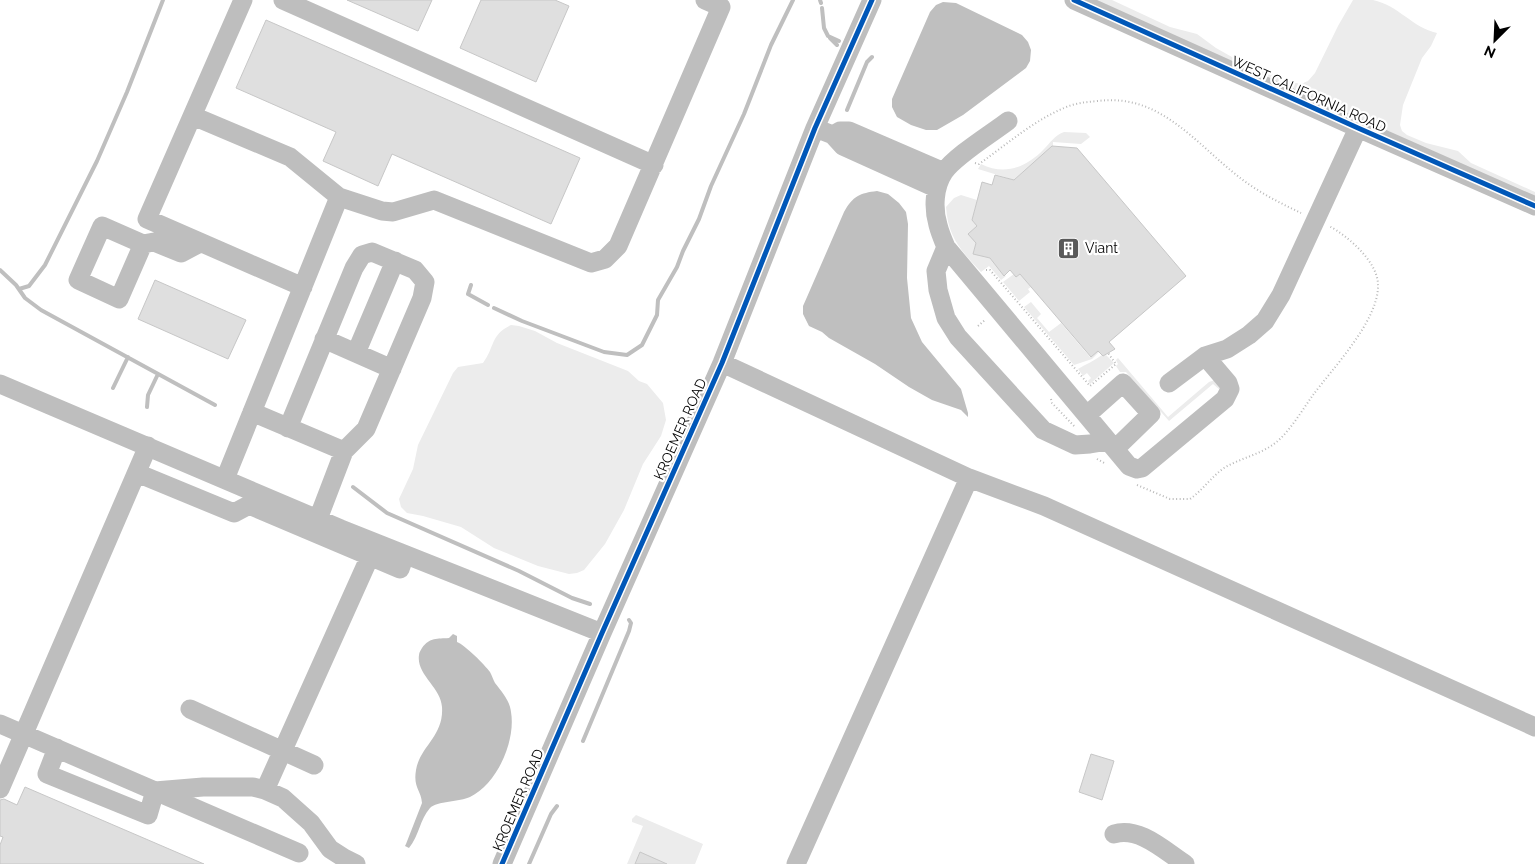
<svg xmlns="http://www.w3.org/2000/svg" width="1535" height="864" viewBox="0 0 1535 864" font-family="Raleway,sans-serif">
	<rect width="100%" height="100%" fill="#fff"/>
	<!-- green -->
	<path fill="#ececec" d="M 1089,0 L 1112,0 L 1170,27 L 1197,34 L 1216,48 L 1239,61 L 1291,82 L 1301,84 L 1308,81 L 1315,73 L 1338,26 L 1353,0 C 1360,0 1367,0 1373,0 C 1398,5 1413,28 1437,33 L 1431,46 L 1422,58 L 1403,105 L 1400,125 L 1402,131 L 1407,135 L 1426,143 L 1458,151 L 1471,163 L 1535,192 L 1535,200 Z
		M 1064,132 L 1086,133 L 1090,137 L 1081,144 L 1053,142 L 1053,146 L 1014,180 L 978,169 L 981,164 C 1005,176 1027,167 1044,149 C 1051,142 1054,136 1064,132 Z
		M 961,195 L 977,200 L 972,220 L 977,226 L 976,243 L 973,253 L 990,258 L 1004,275 L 1006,276 L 1001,280 L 989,266 L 981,272 C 961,251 948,237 946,207 L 954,198 Z
		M 1014,274 L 1016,277 L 1020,274 L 1031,287 L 1028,289 L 1030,292 L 1019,301 L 1003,282 Z
		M 1031,302 L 1041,314 L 1037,318 L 1049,332 L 1061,323 L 1090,357 L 1098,351 L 1099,352 L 1092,359 L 1074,365 L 1024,307 Z
		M 511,325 L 519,326 L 535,331 L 557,343 L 628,371 L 639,381 L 647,384 L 663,403 L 666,420 L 661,436 L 643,464 L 624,510 L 605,544 L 584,570 L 577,573 L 569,574 L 538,566 L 494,548 L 461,527 L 423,516 L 407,513 L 401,507 L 399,499 L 413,469 L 418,445 L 453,373 L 458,367 L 483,363 C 495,347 490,335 511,325 Z
		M 1102,355 L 1103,356 L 1106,355 L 1114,363 L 1090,384 L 1088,381 L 1091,378 L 1087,373 L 1083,376 L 1078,369 C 1086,364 1094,361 1102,355 Z
		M 1118,358 L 1168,417 L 1209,382 L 1215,380 L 1223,387 L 1220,390 L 1213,384 L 1169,421 L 1126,372 L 1120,372 L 1116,366 L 1118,364 L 1116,360 Z
		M 636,815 L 703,844 L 695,864 L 627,864 L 643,826 L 632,822 L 632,819 Z"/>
	<!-- water -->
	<path fill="#bfbfbf" d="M 943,2 L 956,3 L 1022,35 L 1028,42 L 1031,50 L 1030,61 L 1026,68 L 963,115 L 937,130 L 926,130 L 911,125 L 897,117 L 892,107 L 892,99 L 930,12 L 936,5 Z
		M 877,191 L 888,194 L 899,203 L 906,212 L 908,224 L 907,278 L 911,318 L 922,342 L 961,389 L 968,413 L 968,417 L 961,410 L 932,400 L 909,387 L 875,364 L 829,338 L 822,332 L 809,326 L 803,314 L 803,306 L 807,297 L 844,212 C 853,196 860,193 877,191 Z
		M 453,634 L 457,636 L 457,642 C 465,645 485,665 490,672 C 492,676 493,679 495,683 C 502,692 510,701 511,712 C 516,741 497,784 470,797 C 460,802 437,801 430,808 C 420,819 419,836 409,848 L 405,846 L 406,844 L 422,803 C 421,790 413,788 416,770 C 420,746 444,736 442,707 C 441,687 416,675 419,655 C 419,652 421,650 422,648 C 430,637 437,639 449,638 Z"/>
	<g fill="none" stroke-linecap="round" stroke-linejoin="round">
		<!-- stream -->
		<path stroke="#bfbfbf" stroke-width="4" d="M 820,0 L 821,3
			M 822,8 L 824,28 L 828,36 L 839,41
			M 830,38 L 837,45
			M 847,110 L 867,62 L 872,57
			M 0,270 L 16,285 L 25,298 L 41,310 L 215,405
			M 471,285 L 468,294 L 488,305
			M 19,289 L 29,286 L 45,265 L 97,161 L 127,92 L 163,0
			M 494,308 L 522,321 L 604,352 L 627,355 L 642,345 L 657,315 L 658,300 L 677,267 L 683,251 L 699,219 L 711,186 L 744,114 L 771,45 L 793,0
			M 113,388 L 128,357
			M 147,407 L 148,395 L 158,374
			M 353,487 L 387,513 L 519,571 L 572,598 L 590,604
			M 583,741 L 629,631 L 631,623 L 629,620
			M 529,864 L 551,814 L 557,806"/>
	</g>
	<!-- building -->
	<path fill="#dfdfdf" stroke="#c7c7c7" d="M 347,0 L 432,0 L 418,31 Z
		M 481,0 L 555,0 L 569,6 L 536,82 L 460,48 Z
		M 266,20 L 580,158 L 551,224 L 392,154 L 378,186 L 323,161 L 336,132 L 236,88 Z
		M 1052,146 L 1077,148 L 1186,276 L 1109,342 L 1115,349 L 1103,356 L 1098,351 L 1091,357 L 1020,274 L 1016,277 L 1010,270 L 1004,276 L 990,258 L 973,254 L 976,243 L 968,234 L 977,226 L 972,220 L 982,182 L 992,185 L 995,175 L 1014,180 Z
		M 155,280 L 246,320 L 228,359 L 138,319 Z
		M 1091,754 L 1114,761 L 1102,800 L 1079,792 Z
		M 25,787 L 204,864 L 0,864 L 0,845 L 3,837 L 0,836 L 0,800 L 4,799 L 17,805 Z
		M 640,852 L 667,864 L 635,864 Z"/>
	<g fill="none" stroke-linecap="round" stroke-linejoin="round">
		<!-- path -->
		<path stroke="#b9b9b9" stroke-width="2" stroke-dasharray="1 2.5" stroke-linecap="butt" d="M 975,163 L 979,164 C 1006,145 1033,121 1064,108 C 1075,103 1086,102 1098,101 C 1160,93 1195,143 1239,177 C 1258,192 1280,203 1301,213
			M 986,270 L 990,270 L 1090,386 L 1116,364 L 1108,353
			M 978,326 L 985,320
			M 1051,399 L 1052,403 L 1075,427
			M 1097,459 L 1106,464
			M 1137,485 L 1170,499 L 1190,499 C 1203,490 1211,477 1224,468 C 1242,457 1265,454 1281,438 C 1293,426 1303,409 1313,395 C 1333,368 1379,320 1378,285 C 1378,262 1348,236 1329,226"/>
		<!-- minor -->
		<path stroke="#bebebe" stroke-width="19" d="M 243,0 L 147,219 L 303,287
			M 283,0 L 654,165
			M 1074,0 L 1358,128 L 1535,206
			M 193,116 L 290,157 L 339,197
			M 815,128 L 833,135 L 843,146 L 936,188
			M 833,135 L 840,131 L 849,131 L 944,172
			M 143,244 L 102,226 L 78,280 L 119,299 L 143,244 L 154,242 L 181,253 L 200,243
			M 946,247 C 943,240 940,233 938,225 C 933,208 934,187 944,172 C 955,156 991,134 1008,121
			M 324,339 L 392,369
			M 356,353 L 395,261
			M 722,363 L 969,478 L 1044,506 L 1535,727
			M 1169,383 L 1205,356 L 1227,349 L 1249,335 L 1265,321 L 1281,295 L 1358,128
			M 0,384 L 341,529 L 602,633
			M 252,412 L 344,451
			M 1087,415 L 1123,383 L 1151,414 L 1115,449
			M 288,428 L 354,268 L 362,255 L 372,252 L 415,270 L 425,282 L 422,298 L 366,429 L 344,451 L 318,519
			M 1108,441 L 1090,444 L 1075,445 L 1043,430 L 958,337 L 946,318 L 938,290 L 936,271 L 946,247 L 1129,466 L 1137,469 L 1142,468 L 1225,399 L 1230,389 L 1228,383 L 1205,356
			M 137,473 L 234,513 L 249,505 L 400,569 L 405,555
			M 225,479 L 339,197 L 382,211 L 393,212 L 434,200 L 591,263 L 605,259 L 618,246 L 721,7 L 705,0
			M 190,709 L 314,765
			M 0,724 L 155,791 L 203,787 L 253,787 L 265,790 L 283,798 L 311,823 L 330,849 L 344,858 L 356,864
			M 57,748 L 47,774 L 148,815 L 155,791 L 299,853
			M 0,789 L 148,446
			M 265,790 L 375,545
			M 1114,834 C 1139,826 1165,851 1185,864
			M 502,864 L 602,633 L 722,363 L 815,128 L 872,0
			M 796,864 L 969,478"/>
		<defs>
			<path id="cycleway" d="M 1074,0 L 1358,128 L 1535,206
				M 502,864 L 602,633 L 722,363 L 815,128 L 872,0"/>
		</defs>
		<!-- cycleway casing -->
		<use href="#cycleway" stroke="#fff" stroke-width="8"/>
		<!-- cycleway -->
		<use href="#cycleway" stroke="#0057b8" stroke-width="5"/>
	</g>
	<!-- icons -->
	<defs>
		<symbol id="building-square" viewBox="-11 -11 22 22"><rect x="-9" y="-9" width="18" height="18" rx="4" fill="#595959" stroke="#fff"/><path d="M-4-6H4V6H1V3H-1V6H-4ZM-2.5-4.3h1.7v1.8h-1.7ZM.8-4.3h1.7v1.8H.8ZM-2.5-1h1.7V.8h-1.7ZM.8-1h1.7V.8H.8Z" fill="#fff"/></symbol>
	</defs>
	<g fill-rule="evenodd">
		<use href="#building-square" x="1056" y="236" width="25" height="25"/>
	</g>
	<g text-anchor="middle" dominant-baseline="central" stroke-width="4.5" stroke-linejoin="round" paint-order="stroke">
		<!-- street labels -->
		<g font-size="14" fill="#000" stroke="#fff">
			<text transform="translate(1309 94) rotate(24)">WEST CALIFORNIA ROAD</text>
			<text transform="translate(680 429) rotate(-66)">KROEMER ROAD</text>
			<text transform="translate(518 800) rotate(-67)">KROEMER ROAD</text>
		</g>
		<!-- poi labels -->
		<g font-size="14" fill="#000" stroke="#fff" text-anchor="start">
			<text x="1085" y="248">Viant</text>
		</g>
	</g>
	<!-- north arrow -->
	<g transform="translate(1495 40) rotate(204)" stroke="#ffffff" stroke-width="4" paint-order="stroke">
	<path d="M0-4L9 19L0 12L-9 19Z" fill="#000000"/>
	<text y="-8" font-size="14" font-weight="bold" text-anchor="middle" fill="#000000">N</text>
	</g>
</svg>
